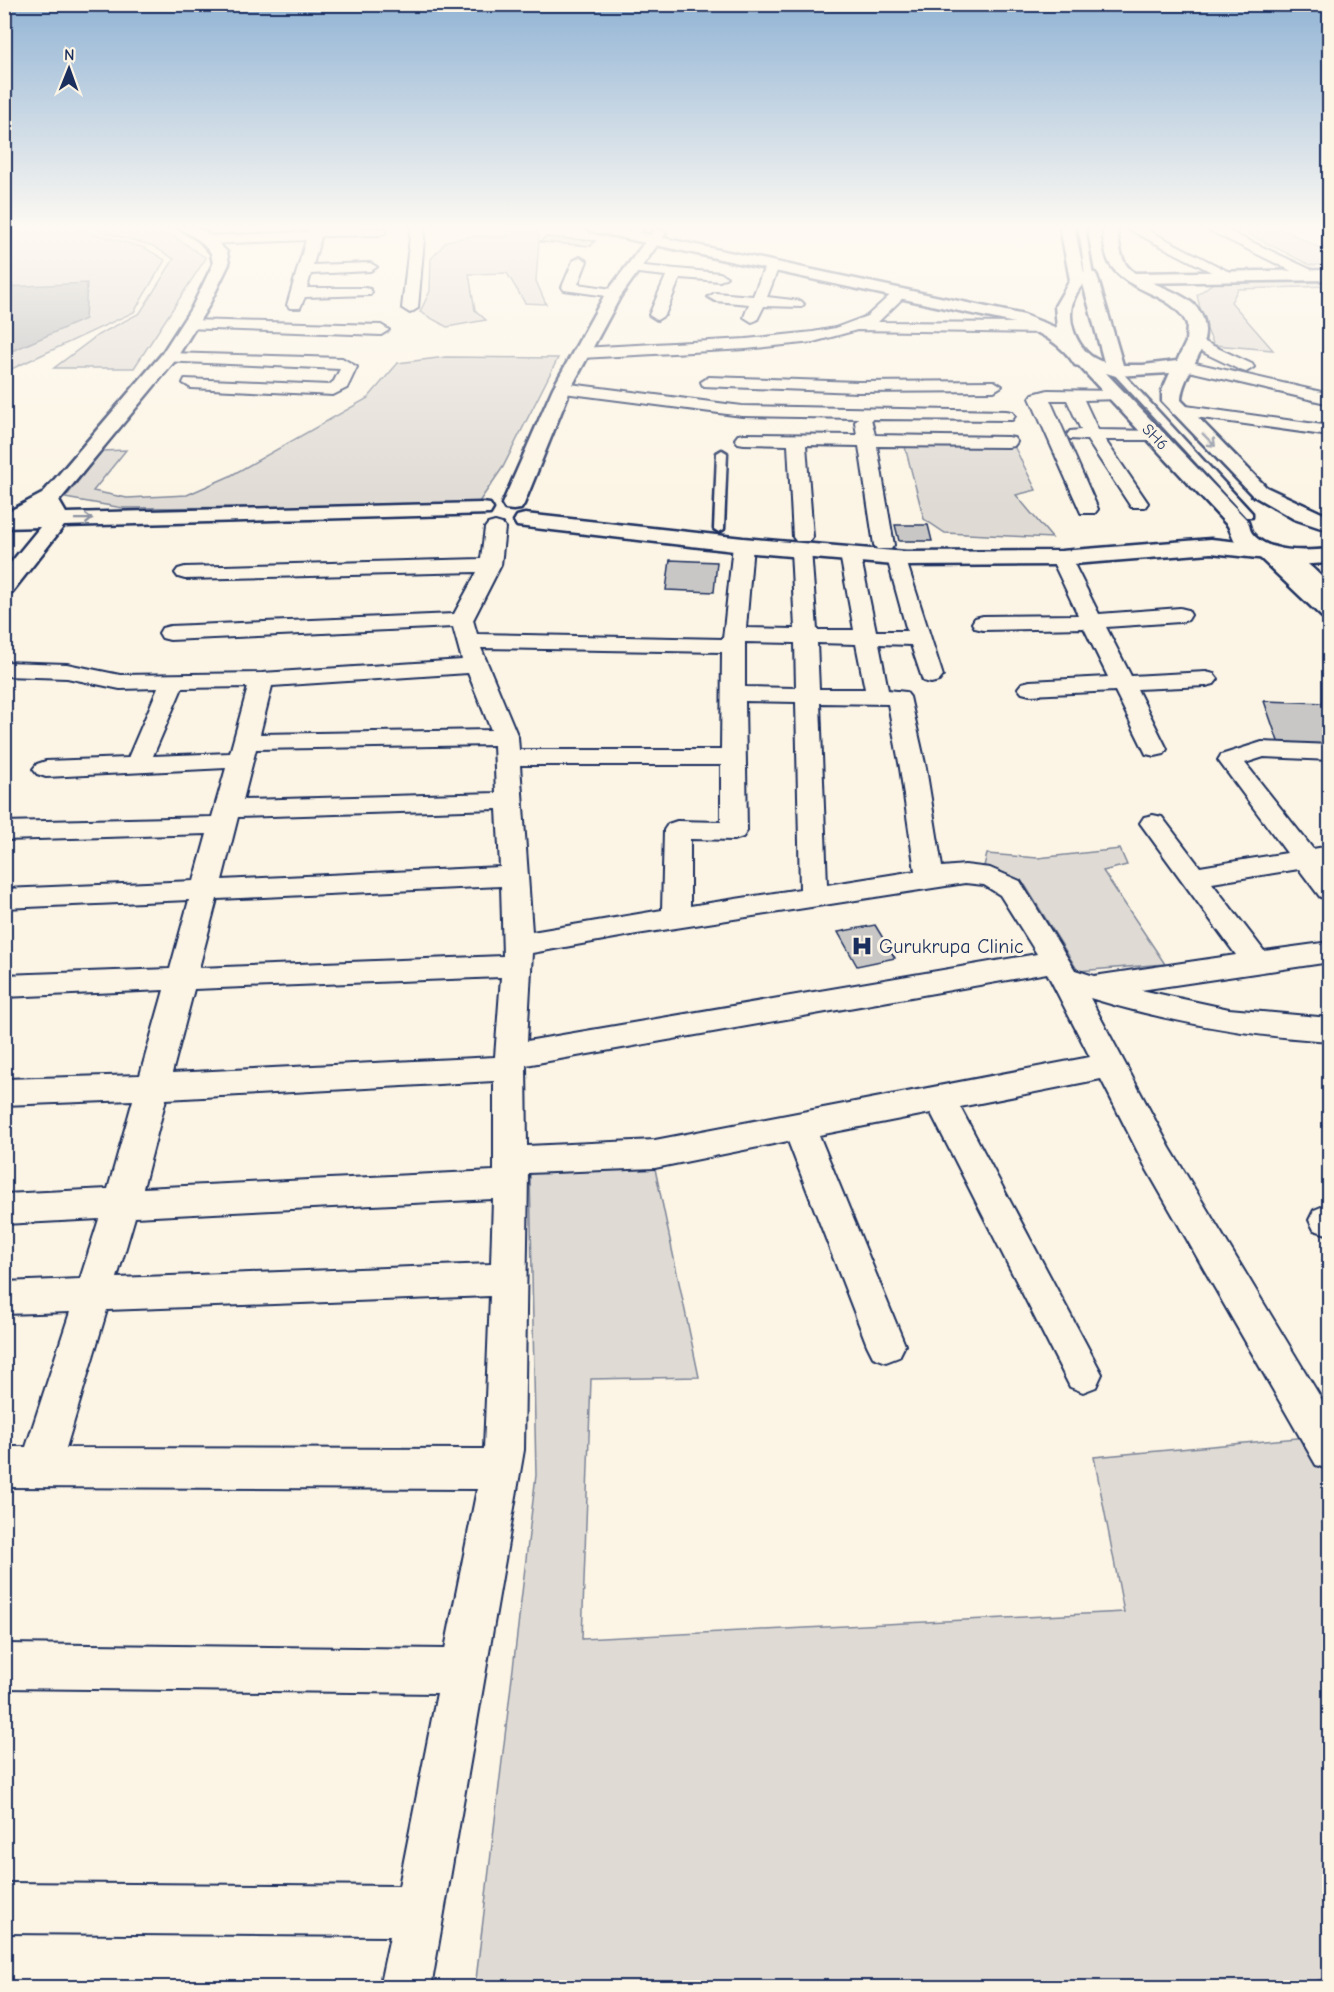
<svg xmlns="http://www.w3.org/2000/svg" width="1334" height="1992" viewBox="0 0 1334 1992" font-family="'Comic Neue',sans-serif">
	<rect width="100%" height="100%" fill="#fcf5e5"/>
	<filter id="ink" filterUnits="userSpaceOnUse"><feTurbulence type="fractalNoise" baseFrequency=".0167" numOctaves="2"/><feDisplacementMap in="SourceGraphic" scale="12" xChannelSelector="R" yChannelSelector="G"/><feConvolveMatrix kernelMatrix="1 2 1 2 8 2 1 2 1" color-interpolation-filters="sRGB"/></filter>
	<g filter="url(#ink)">
		<!-- green -->
		<path fill="#dfdbd4" stroke="#7d8599" stroke-width="1.5" d="M 4,227 L 70,227 L 145,248 L 165,260 L 134,312 L 5,372 Z
			M 85,227 L 160,227 L 206,258 L 134,368 L 54,368 L 98,335 L 140,313 L 174,259 L 153,246 Z
			M 506,227 L 536,227 L 539,237 L 536,281 L 546,304 L 525,303 L 507,273 L 469,274 L 475,310 L 486,320 L 447,327 L 420,312 L 430,291 L 431,259 L 447,241 L 473,236 L 507,237 Z
			M 1235,227 L 1277,227 L 1322,249 L 1329,248 L 1329,265 L 1310,265 Z
			M 1329,278 L 1329,286 L 1238,289 L 1231,302 L 1273,350 L 1214,345 L 1203,321 L 1197,295 L 1216,281 Z
			M 446,357 L 558,358 L 503,467 L 479,502 L 298,507 L 123,508 L 65,498 L 102,451 L 126,450 L 93,491 L 127,498 L 187,495 L 230,476 L 368,398 L 398,363 Z
			M 1014,446 L 1036,490 L 1016,495 L 1052,538 L 945,533 L 924,519 L 905,447 Z
			M 1120,849 L 1127,865 L 1103,871 L 1165,964 L 1078,971 L 1025,885 L 984,866 L 987,854 L 1038,858 Z
			M 654,1164 L 699,1377 L 591,1379 L 582,1639 L 1124,1612 L 1094,1457 L 1308,1437 L 1330,1475 L 1329,1977 L 1292,1988 L 475,1988 L 536,1475 L 530,1173 Z"/>
		<!-- water -->
		<path fill="#b2b4b8" stroke="#767f94" stroke-width="1.5" d="M 87,283 L 85,319 L 5,354 L 5,287 Z"/>
		<!-- building -->
		<path fill="#c8c7c6" stroke="#1b2f5e" stroke-width="1.5" d="M 545,237 L 595,241 L 591,246 L 540,242 Z
			M 895,525 L 928,525 L 932,541 L 899,541 Z
			M 670,560 L 717,562 L 714,592 L 666,590 Z
			M 1264,701 L 1326,703 L 1330,713 L 1330,747 L 1280,747 Z
			M 875,925 L 895,958 L 857,966 L 838,932 Z"/>
		<g fill="none" stroke-linecap="round" stroke-linejoin="round">
			<defs>
				<path id="lane" d="M 1079,227 L 1085,227 L 1093,276 L 1089,278 L 1085,276 Z
					M 1113,369 L 1119,369 L 1252,513 L 1252,517 L 1246,517 L 1113,373 Z
					M 722,450 L 727,453 L 724,529 L 719,532 L 714,529 L 717,453 Z"/>
				<path id="street" d="M 310,227 L 384,228 L 386,231 L 384,234 L 379,235 L 321,236 L 313,265 L 370,263 L 377,267 L 370,271 L 311,274 L 307,288 L 365,288 L 370,289 L 372,292 L 370,295 L 305,297 L 300,308 L 290,308 L 287,305 L 306,240 L 207,244 L 200,240 L 207,236 L 307,232 Z
					M 411,227 L 425,227 L 418,308 L 410,313 L 402,308 Z
					M 630,227 L 644,227 L 641,232 L 631,232 Z
					M 1124,227 L 1142,227 L 1239,277 L 1237,280 L 1227,280 Z
					M 1202,227 L 1220,227 L 1316,272 L 1318,275 L 1316,278 L 1306,278 Z
					M 580,257 L 587,261 L 578,284 L 619,290 L 621,293 L 619,296 L 614,297 L 564,290 L 562,287 L 573,261 Z
					M 772,262 L 779,266 L 767,297 L 801,301 L 804,304 L 801,307 L 764,306 L 757,320 L 752,322 L 744,317 L 749,304 L 715,301 L 708,297 L 715,293 L 753,296 L 765,266 Z
					M 633,265 L 720,273 L 727,277 L 720,281 L 680,278 L 665,315 L 657,320 L 649,315 L 666,276 L 628,272 L 626,269 L 628,266 Z
					M 901,289 L 908,293 L 878,322 L 1045,323 L 1053,328 L 1045,333 L 857,330 L 813,342 L 746,349 L 581,358 L 573,353 L 581,348 L 746,339 L 813,332 L 835,328 L 867,316 L 896,290 Z
					M 189,320 L 381,325 L 389,330 L 381,335 L 184,328 L 181,325 L 184,322 Z
					M 1194,337 L 1252,364 L 1254,367 L 1246,372 L 1240,370 L 1188,345 L 1186,342 Z
					M 168,353 L 342,358 L 357,367 L 347,388 L 333,395 L 191,388 L 183,383 L 185,379 L 329,385 L 334,381 L 340,369 L 162,361 L 160,358 Z
					M 1182,360 L 1330,394 L 1330,404 L 1176,368 L 1174,365 Z
					M 709,377 L 858,382 L 994,381 L 1002,386 L 994,391 L 858,392 L 703,386 L 701,382 Z
					M 562,383 L 742,406 L 1006,411 L 1012,412 L 1015,416 L 1012,420 L 871,419 L 875,435 L 1008,437 L 1014,438 L 1017,442 L 1014,446 L 1008,447 L 877,446 L 894,545 L 891,549 L 877,549 L 874,545 L 859,446 L 806,445 L 813,537 L 810,541 L 796,541 L 793,537 L 788,445 L 744,444 L 738,443 L 735,439 L 738,435 L 744,434 L 857,435 L 855,422 L 858,418 L 742,416 L 556,392 L 554,388 L 556,384 Z
					M 1048,390 L 1120,391 L 1123,395 L 1120,399 L 1084,400 L 1098,430 L 1159,431 L 1162,435 L 1159,439 L 1153,440 L 1105,440 L 1148,503 L 1145,507 L 1131,507 L 1087,440 L 1070,439 L 1067,435 L 1070,431 L 1081,430 L 1067,400 L 1050,400 L 1098,509 L 1095,513 L 1081,513 L 1030,398 L 1033,394 Z
					M 1179,405 L 1330,426 L 1330,436 L 1173,414 L 1170,410 L 1173,406 Z
					M 495,522 L 502,524 L 505,528 L 501,565 L 473,620 L 477,634 L 723,639 L 733,545 L 736,541 L 750,541 L 753,545 L 746,628 L 795,629 L 791,550 L 794,546 L 808,546 L 811,550 L 817,630 L 854,630 L 840,554 L 843,550 L 857,550 L 860,554 L 876,631 L 907,631 L 887,558 L 890,554 L 897,552 L 904,554 L 943,676 L 939,681 L 931,683 L 923,681 L 911,645 L 879,644 L 888,690 L 906,692 L 910,697 L 926,768 L 942,867 L 965,865 L 990,868 L 1020,881 L 1075,970 L 1094,976 L 1236,955 L 1140,823 L 1144,817 L 1153,815 L 1162,817 L 1200,867 L 1287,853 L 1218,760 L 1221,755 L 1262,742 L 1330,745 L 1330,760 L 1264,757 L 1245,763 L 1313,849 L 1330,846 L 1330,864 L 1325,865 L 1330,870 L 1330,899 L 1320,897 L 1299,869 L 1212,883 L 1264,951 L 1330,942 L 1330,962 L 1141,990 L 1229,1009 L 1330,1018 L 1330,1041 C 1247,1036 1169,1022 1090,998 L 1170,1148 L 1330,1413 L 1330,1470 L 1316,1465 L 1146,1168 L 1101,1079 L 960,1107 L 1102,1374 L 1096,1387 L 1083,1392 L 1070,1387 L 931,1113 L 819,1135 L 905,1345 L 899,1357 L 886,1362 L 873,1357 L 867,1345 L 788,1141 L 655,1168 L 528,1173 L 524,1450 L 431,1988 L 379,1988 L 390,1936 L 4,1933 L 4,1883 L 399,1886 L 437,1693 L 4,1688 L 4,1644 L 445,1649 L 477,1489 L 4,1487 L 4,1447 L 26,1447 L 70,1312 L 4,1314 L 4,1282 L 80,1279 L 99,1219 L 4,1224 L 4,1194 L 108,1189 L 133,1100 L 4,1105 L 4,1079 L 140,1075 L 164,990 L 4,997 L 4,975 L 170,969 L 189,900 L 4,908 L 4,889 L 194,881 L 207,834 L 4,840 L 4,822 L 212,817 L 226,768 L 46,777 L 37,774 L 33,769 L 37,764 L 46,761 L 128,758 L 158,688 L 120,689 L 67,678 L 4,676 L 4,662 L 67,664 L 120,675 L 262,673 L 462,660 L 453,627 L 170,640 L 162,638 L 159,633 L 162,628 L 170,626 L 454,614 L 477,572 L 185,579 L 178,577 L 175,573 L 178,569 L 185,567 L 481,559 L 485,528 L 488,524 ZM 745,642 L 795,643 L 796,688 L 745,687 ZM 817,643 L 856,644 L 865,689 L 819,689 ZM 481,648 L 722,652 L 721,750 L 519,750 L 518,737 ZM 468,673 L 491,730 L 260,734 L 272,686 ZM 248,687 L 230,753 L 153,756 L 182,688 ZM 745,701 L 796,702 L 800,889 L 690,906 L 690,839 L 734,840 L 743,837 L 747,831 ZM 820,703 L 888,704 L 900,768 L 915,871 L 827,885 ZM 494,745 L 496,793 L 243,800 L 256,749 ZM 520,765 L 721,765 L 721,822 L 677,821 L 668,824 L 664,830 L 662,910 L 532,932 ZM 497,809 L 500,867 L 222,880 L 238,817 ZM 965,883 L 984,885 L 1000,895 L 1037,954 L 527,1041 L 532,953 L 637,934 ZM 501,886 L 503,956 L 199,968 L 217,899 ZM 1047,973 L 1090,1057 L 655,1140 L 527,1146 L 526,1065 ZM 501,977 L 495,1057 L 172,1073 L 194,989 ZM 494,1081 L 494,1171 L 143,1188 L 166,1099 ZM 493,1199 L 491,1264 L 117,1278 L 135,1217 ZM 490,1296 L 484,1449 L 66,1448 L 107,1310 Z
					M 1061,552 L 1068,554 L 1071,558 L 1099,614 L 1180,608 L 1188,610 L 1191,615 L 1188,620 L 1180,622 L 1106,627 L 1131,676 L 1206,672 L 1214,674 L 1218,679 L 1214,684 L 1206,686 L 1137,689 L 1167,749 L 1164,754 L 1155,756 L 1146,754 L 1115,691 L 1030,695 L 1022,693 L 1018,688 L 1022,683 L 1030,681 L 1108,677 L 1084,628 L 983,630 L 975,628 L 972,623 L 975,618 L 983,616 L 1078,615 L 1051,558 L 1054,554 Z
					M 1326,1205 L 1330,1205 L 1330,1235 L 1314,1230 L 1309,1220 L 1314,1210 Z"/>
				<path id="secondary" d="M 178,227 L 196,227 L 210,235 L 227,252 L 229,264 L 208,307 L 174,362 L 59,501 L 66,513 L 482,503 L 490,504 L 493,509 L 490,514 L 64,526 L 12,592 L 4,594 L 4,571 L 40,527 L 4,528 L 4,514 L 42,494 L 161,355 L 192,307 L 213,264 L 211,253 L 200,241 Z
					M 659,229 L 666,233 L 620,297 L 571,388 L 524,504 L 521,509 L 513,510 L 505,509 L 502,504 L 553,388 L 604,296 L 654,230 Z
					M 1330,270 L 1330,280 L 1135,283 L 1127,278 L 1135,273 Z
					M 525,514 L 743,538 L 906,552 L 1061,551 L 1211,539 L 1267,545 L 1275,547 L 1277,553 C 1297,548 1315,572 1330,584 L 1330,603 L 1322,601 L 1277,563 L 1274,557 L 1267,559 L 1211,553 L 1061,565 L 906,566 L 743,552 L 517,526 L 514,521 L 517,516 Z"/>
				<path id="primary" d="M 584,227 L 612,227 L 1024,315 L 1057,328 L 1055,306 L 1070,280 L 1060,227 L 1074,227 L 1084,272 L 1095,273 L 1097,276 L 1123,365 L 1143,365 L 1177,361 L 1186,342 L 1187,324 C 1172,291 1128,294 1110,264 C 1104,253 1104,239 1102,227 L 1116,227 C 1119,238 1119,253 1125,263 C 1142,290 1206,288 1205,331 C 1205,356 1182,375 1181,400 L 1266,487 L 1330,517 L 1330,531 L 1294,519 L 1252,495 L 1162,401 L 1162,391 L 1170,373 L 1116,376 L 1106,373 L 1247,520 C 1250,525 1249,529 1252,533 C 1268,554 1307,551 1330,549 L 1330,563 L 1293,565 L 1330,599 L 1330,619 L 1322,617 L 1259,557 L 1236,544 L 1228,526 L 1079,366 L 1075,365 C 1062,344 1042,334 1019,324 L 591,231 ZM 1083,284 L 1104,362 C 1082,357 1067,328 1072,305 C 1074,297 1078,290 1083,284 Z"/>
			</defs>
			<!-- lane casing -->
			<use href="#lane" stroke="#1b2f5e" stroke-width="5"/>
			<!-- street casing -->
			<use href="#street" stroke="#1b2f5e" stroke-width="4"/>
			<!-- secondary casing -->
			<use href="#secondary" stroke="#1b2f5e" stroke-width="5"/>
			<!-- primary casing -->
			<use href="#primary" stroke="#1b2f5e" stroke-width="5"/>
			<!-- lane -->
			<use href="#lane" fill="#fcf5e5" fill-rule="evenodd"/>
			<!-- street -->
			<use href="#street" fill="#fcf5e5" fill-rule="evenodd"/>
			<!-- secondary -->
			<use href="#secondary" fill="#fcf5e5" fill-rule="evenodd"/>
			<!-- primary -->
			<use href="#primary" fill="#fcf5e5" fill-rule="evenodd"/>
		</g>
		<!-- one-way arrows -->
		<defs><path id="oneway-shaft" d="M-6 0H5M1.5-3L5.5 0L1.5 3" fill="none" stroke-width="1.6" stroke-linecap="round" stroke-linejoin="round" transform="scale(1.5)"/></defs>
		<g stroke="#8c92a2">
			<use href="#oneway-shaft" transform="translate(1209 440) rotate(45)"/>
			<use href="#oneway-shaft" transform="translate(84 519) rotate(-1)"/>
		</g>
	</g>
	<!-- sky -->
	<linearGradient id="sky" x2="0" y2="1"><stop stop-color="#92b4d5"/><stop offset="0.45" stop-color="#fefaf3"/><stop offset="1" stop-color="#fefaf3" stop-opacity="0"/></linearGradient>
	<rect width="1334" height="506" fill="url(#sky)"/>
	<!-- icons -->
	<defs>
		<symbol id="hospital-bare" viewBox="-9 -9 18 18"><path d="M-5-5h3v3.5h4V-5h3V5h-3V1.5h-4V5h-3Z" fill="#1b2f5e" stroke="#fcf5e5" stroke-width="2.5" paint-order="stroke"/></symbol>
	</defs>
	<g fill-rule="evenodd">
		<use href="#hospital-bare" x="847" y="931" width="30" height="30"/>
	</g>
	<g text-anchor="middle" dominant-baseline="central" stroke-width="6" stroke-linejoin="round" paint-order="stroke">
		<!-- far-street labels -->
		<g font-size="16" fill="#1b2f5e" stroke="#fcf5e5">
			<text transform="translate(1155 437) rotate(46)">SH6</text>
		</g>
		<!-- poi labels -->
		<g font-size="20" fill="#1b2f5e" stroke="#fcf5e5" text-anchor="start">
			<text x="879" y="946">Gurukrupa Clinic</text>
		</g>
	</g>
	<!-- margin -->
	<rect width="1334" height="1992" fill="none" stroke="#fcf5e5" stroke-width="24"/>
	<rect x="12" y="12" width="1310" height="1968" fill="none" stroke="#1b2f5e" stroke-width="2" filter="url(#ink)"/>
	<!-- north arrow -->
	<g transform="translate(69 69) rotate(1)" stroke="#fcf5e5" stroke-width="4.5" paint-order="stroke">
	<path d="M0-4.5L10 22L0 15L-10 22Z" fill="#1b2f5e"/>
	<text y="-9" font-size="16" font-weight="bold" text-anchor="middle" fill="#1b2f5e">N</text>
	</g>
</svg>
